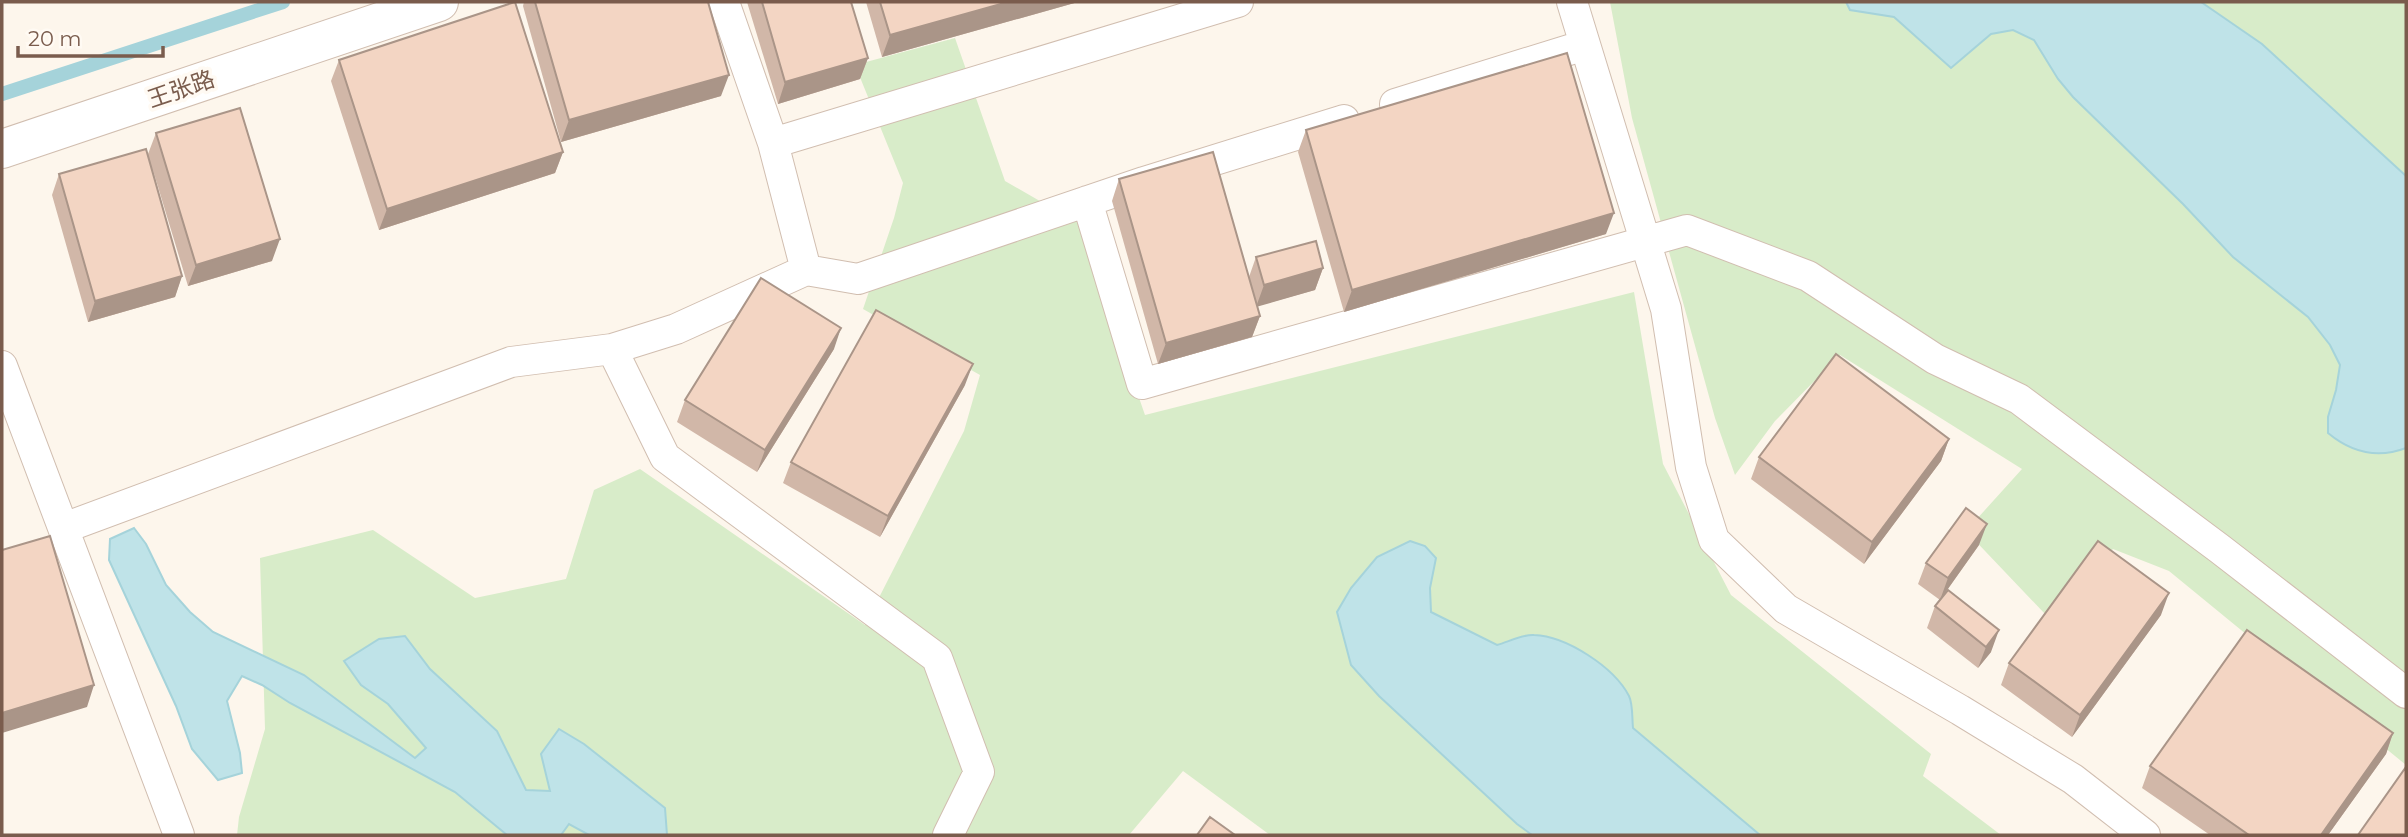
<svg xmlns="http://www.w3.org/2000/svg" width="2408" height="837" viewBox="0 0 2408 837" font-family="Montserrat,'Noto Sans SC',sans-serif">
	<rect width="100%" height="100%" fill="#fdf6ec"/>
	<!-- green -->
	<path fill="#d8ecc9" d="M 1610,2 L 2406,2 L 2406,765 L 2169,571 L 2113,549 L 2046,615 L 1966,531 L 2022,469 L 1840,355 L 1775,421 L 1735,475 L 1715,418 L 1632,118 Z
		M 955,38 L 1005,181 L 1078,223 L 1145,415 L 1634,292 L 1663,464 L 1731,595 L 1931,754 L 1923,776 L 2001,835 L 1270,835 L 1183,771 L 1129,835 L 237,835 L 239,817 L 265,729 L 260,558 L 373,530 L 475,598 L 566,579 L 594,490 L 640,469 L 865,625 L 964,431 L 980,375 L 863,309 L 894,218 L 903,183 L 855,65 Z"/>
	<!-- water -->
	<path fill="#bfe3e8" stroke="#a5d3da" stroke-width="2" d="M 1846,2 L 2201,2 L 2262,44 L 2406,176 L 2406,448 C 2377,459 2352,453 2328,433 L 2328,417 L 2336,390 L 2340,365 L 2330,345 L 2308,317 L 2233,257 L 2183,204 L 2073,97 L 2058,79 L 2034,40 L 2013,30 L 1991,34 L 1951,68 L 1894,17 L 1850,10 Z
		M 134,528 L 146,544 L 166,585 L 190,612 L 213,632 L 304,675 L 415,758 L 426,748 L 388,704 L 361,685 L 344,661 L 379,639 L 405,636 L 430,669 L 497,731 L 526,790 L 550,791 L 541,754 L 559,729 L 584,744 L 665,808 L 667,835 L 589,835 L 569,824 L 561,835 L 507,835 L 455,792 L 290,703 L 262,685 L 242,676 L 227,701 L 240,753 L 242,773 L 218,780 L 192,749 L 176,706 L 109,560 L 110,539 Z
		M 1410,541 L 1425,546 L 1436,558 L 1430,588 L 1431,612 L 1497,645 C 1508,642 1523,634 1534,635 C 1566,636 1614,667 1629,696 C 1633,704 1632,719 1633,728 L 1760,835 L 1532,835 L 1517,824 L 1379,696 L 1351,665 L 1337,612 L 1351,588 L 1377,557 Z"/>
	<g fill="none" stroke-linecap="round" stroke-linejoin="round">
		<!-- stream -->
		<path stroke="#a5d3da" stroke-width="14" d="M 2,94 L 283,2"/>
		<defs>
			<path id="service" d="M 724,2 L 773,143 L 806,270 L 858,279 L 1144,182 L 1344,120
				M 1572,2 L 1666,309 L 1691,467 L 1714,540 L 1786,609 L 1960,710 L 2073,779 L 2145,835
				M 1395,104 L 1585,45
				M 773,143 L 1238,2
				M 1087,201 L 1142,384 L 1687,230 L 1808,276 L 1935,359 L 2019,399 L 2220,549 L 2406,693
				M 612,349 L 665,457 L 937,658 L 979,772 L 948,835
				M 2,366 L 179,835
				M 64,528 L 511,362 L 612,349 L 676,329 L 806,270"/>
			<path id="minor" d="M 2,149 L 439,2"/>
		</defs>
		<!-- service casing -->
		<use href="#service" stroke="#d1beb0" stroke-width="32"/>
		<!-- minor casing -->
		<use href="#minor" stroke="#d1beb0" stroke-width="40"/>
		<!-- service -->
		<use href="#service" stroke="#fff" stroke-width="30"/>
		<!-- minor -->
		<use href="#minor" stroke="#fff" stroke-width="38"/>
	</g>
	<!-- wall -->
	<path fill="#d1b7a8" d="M 524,2 L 708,2 L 721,96 L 561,142 L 523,6 Z
		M 747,2 L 851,2 L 868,58 L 860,79 L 778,104 Z
		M 866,2 L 1078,2 L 882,57 Z
		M 339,60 L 563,152 L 555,173 L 379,230 L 331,81 Z
		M 1306,130 L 1606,234 L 1344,312 L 1298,152 Z
		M 156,133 L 272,261 L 188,286 L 152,167 L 182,276 L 175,297 L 88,322 L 52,195 L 59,174 L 148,154 Z
		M 1119,179 L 1249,277 L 1256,257 L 1323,268 L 1315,290 L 1257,306 L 1260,316 L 1252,337 L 1158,364 L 1112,201 Z
		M 834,349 L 757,472 L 677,422 L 685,400 Z
		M 965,385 L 880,537 L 783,483 L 791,462 Z
		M 1949,439 L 1941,461 L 1864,564 L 1751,479 L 1759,457 Z
		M 1979,545 L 1940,600 L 1918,584 L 1926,563 Z
		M 1948,590 L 1991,652 L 1978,668 L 1927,628 L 1935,606 Z
		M 2161,615 L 2072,737 L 2001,685 L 2009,663 Z
		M 2393,733 L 2386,754 L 2328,835 L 2210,835 L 2142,788 L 2150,766 Z"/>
	<!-- shaded-wall -->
	<path fill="#aa9588" d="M 1008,2 L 1078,2 L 882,57 L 890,35 Z
		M 868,58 L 860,79 L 778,104 L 785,82 Z
		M 729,75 L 721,96 L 561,142 L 569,120 Z
		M 563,152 L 555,173 L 379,230 L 387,209 Z
		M 1614,213 L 1606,234 L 1344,312 L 1352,290 Z
		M 280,239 L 272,261 L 188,286 L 196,265 Z
		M 1323,268 L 1315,290 L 1256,307 L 1264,285 Z
		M 182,276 L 175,297 L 88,322 L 95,301 Z
		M 1260,316 L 1252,337 L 1158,364 L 1166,343 Z
		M 841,328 L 834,349 L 757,472 L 765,450 Z
		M 973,364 L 965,385 L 880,537 L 888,516 Z
		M 1949,439 L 1941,461 L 1864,564 L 1872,542 Z
		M 1987,524 L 1979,545 L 1940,600 L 1948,578 Z
		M 2169,593 L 2161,615 L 2072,737 L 2080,715 Z
		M 1999,630 L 1991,652 L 1978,668 L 1986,647 Z
		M 94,685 L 87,707 L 2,733 L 2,713 Z
		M 2393,733 L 2386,754 L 2328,835 L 2321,835 Z"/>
	<!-- building -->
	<path fill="#f3d5c3" stroke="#aa9588" stroke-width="2" d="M 515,2 L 563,152 L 387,209 L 339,60 Z
		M 535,2 L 708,2 L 729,75 L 569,120 Z
		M 762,2 L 851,2 L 868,58 L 785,82 Z
		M 880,2 L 1008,2 L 890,35 Z
		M 1567,53 L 1614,213 L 1352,290 L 1306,130 Z
		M 240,108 L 280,239 L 196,265 L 156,133 Z
		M 146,149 L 182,276 L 95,301 L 59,174 Z
		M 1213,152 L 1260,316 L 1166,343 L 1119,179 Z
		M 1316,241 L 1323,268 L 1264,285 L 1256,257 Z
		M 761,278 L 841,328 L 765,450 L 685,400 Z
		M 876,310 L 973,364 L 888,516 L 791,462 Z
		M 1836,354 L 1949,439 L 1872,542 L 1759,457 Z
		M 1966,508 L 1987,524 L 1948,578 L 1926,563 Z
		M 50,536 L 94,685 L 2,713 L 2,550 Z
		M 2098,541 L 2169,593 L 2080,715 L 2009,663 Z
		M 1948,590 L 1999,630 L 1986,647 L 1935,606 Z
		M 2247,630 L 2393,733 L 2321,835 L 2249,835 L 2150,766 Z
		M 2406,767 L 2406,835 L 2358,835 Z
		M 1210,817 L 1235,835 L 1197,835 Z"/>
	<g text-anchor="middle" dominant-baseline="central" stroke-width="7" stroke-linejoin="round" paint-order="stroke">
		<!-- street labels -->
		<g font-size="23" fill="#7a5c4d" stroke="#fffaf3">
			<text transform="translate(181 89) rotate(-19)">王张路</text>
		</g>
	</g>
	<!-- border -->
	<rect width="2408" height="837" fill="none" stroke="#7a5c4d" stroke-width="7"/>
	<!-- scale -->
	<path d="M18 46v10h145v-10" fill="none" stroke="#7a5c4d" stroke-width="3.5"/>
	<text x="28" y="46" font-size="21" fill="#7a5c4d" stroke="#fffaf3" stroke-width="5" paint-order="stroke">20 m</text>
</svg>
